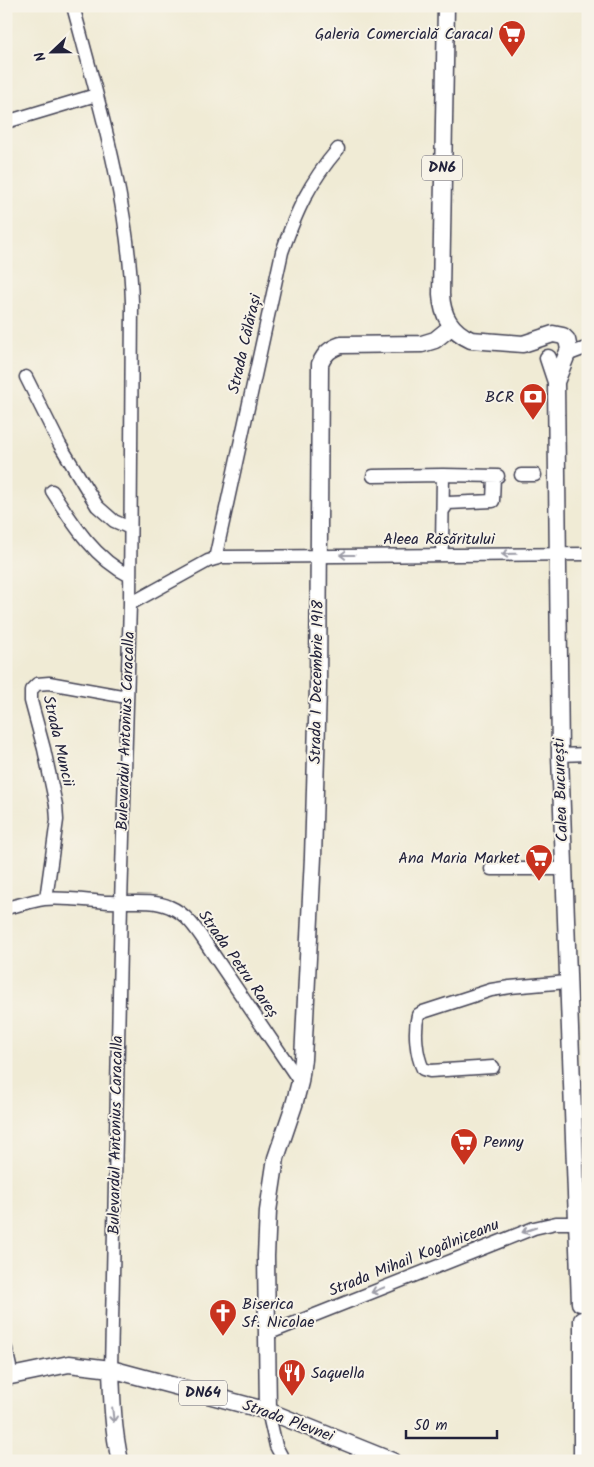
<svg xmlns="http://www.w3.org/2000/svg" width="594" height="1467" viewBox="0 0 594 1467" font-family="Kalam,sans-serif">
	<rect width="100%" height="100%" fill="#f7f3e8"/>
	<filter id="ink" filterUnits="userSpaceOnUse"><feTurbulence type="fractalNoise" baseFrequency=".02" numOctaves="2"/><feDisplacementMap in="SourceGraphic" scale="10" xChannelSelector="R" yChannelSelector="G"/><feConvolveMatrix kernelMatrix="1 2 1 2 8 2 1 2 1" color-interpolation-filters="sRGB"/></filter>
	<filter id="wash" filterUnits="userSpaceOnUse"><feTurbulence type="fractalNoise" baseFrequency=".0096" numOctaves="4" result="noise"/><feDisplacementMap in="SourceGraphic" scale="20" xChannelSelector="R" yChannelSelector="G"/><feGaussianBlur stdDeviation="1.12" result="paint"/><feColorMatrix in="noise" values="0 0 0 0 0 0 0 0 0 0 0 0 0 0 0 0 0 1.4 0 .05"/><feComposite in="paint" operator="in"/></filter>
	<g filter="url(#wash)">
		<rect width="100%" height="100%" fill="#f0ebd5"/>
	</g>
	<g filter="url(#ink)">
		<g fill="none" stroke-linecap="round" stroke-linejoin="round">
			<defs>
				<path id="minor" d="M 73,6 C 99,103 129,202 132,302 L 130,604 L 121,903 L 111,1369
					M 6,122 L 96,95
					M 567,355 L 588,347
					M 26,377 L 60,445 L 97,506 L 114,521 L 130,528
					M 443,475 L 498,476
					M 521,475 L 535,475
					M 373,476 L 443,475 L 442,547
					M 52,491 C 73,524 95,559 130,576
					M 442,512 L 448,503 L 493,501 L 494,476
					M 215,559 L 282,252 C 297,210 309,183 338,149
					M 130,604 L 208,561 L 222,557 L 588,554
					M 560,755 L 588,754
					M 491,869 L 564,869
					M 46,899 L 57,820 L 56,805 L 44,749 L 31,701 L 31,690 L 37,684 L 49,683 L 127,697
					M 6,908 C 19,905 31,901 44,899 C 64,897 88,901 109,902 C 128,903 152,899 170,907 C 187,914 197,930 207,945 L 300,1082
					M 493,1067 L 430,1071 L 423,1069 C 416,1055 414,1030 418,1015 L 423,1012 L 491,990 L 510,987 L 567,982
					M 267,1334 L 534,1228 L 556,1223 L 577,1223
					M 6,1349 L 12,1376
					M 268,1411 L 276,1446 L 284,1461"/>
				<path id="major" d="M 446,6 L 441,294 C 442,316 451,331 471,340 L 523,344 L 553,334 L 563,336 L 567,340 L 569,349 L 556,382
					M 548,358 L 556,382 L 560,755 L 580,1303
					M 111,1369 C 112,1400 113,1430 120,1461
					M 6,1377 L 69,1364 L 111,1369 L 268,1411 L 392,1461
					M 268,1411 L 266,1256 L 268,1211 L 276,1158 L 294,1105 L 300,1082 L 303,1059 L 313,857 L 318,688 L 320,364 C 325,353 330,349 341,345 L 422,344 L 435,340 L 451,327
					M 582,1461 L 582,1320"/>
			</defs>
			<!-- minor casing -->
			<use href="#minor" stroke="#414052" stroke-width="15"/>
			<!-- major casing -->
			<use href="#major" stroke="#414052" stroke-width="19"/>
			<!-- minor -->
			<use href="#minor" stroke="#fff" stroke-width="12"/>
			<!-- major -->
			<use href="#major" stroke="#fff" stroke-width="16"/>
		</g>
		<!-- one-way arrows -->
		<defs><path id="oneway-shaft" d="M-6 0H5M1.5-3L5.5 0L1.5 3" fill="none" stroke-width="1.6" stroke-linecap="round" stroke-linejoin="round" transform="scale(1.25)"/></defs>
		<g stroke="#9c9ca7">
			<use href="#oneway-shaft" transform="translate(509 554) rotate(179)"/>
			<use href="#oneway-shaft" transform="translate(347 555) rotate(180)"/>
			<use href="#oneway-shaft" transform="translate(529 1230) rotate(161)"/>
			<use href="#oneway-shaft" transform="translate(378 1290) rotate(158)"/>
			<use href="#oneway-shaft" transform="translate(113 1415) rotate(84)"/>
		</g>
	</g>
	<!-- icons -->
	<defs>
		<symbol id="supermarket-pin" viewBox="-11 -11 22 30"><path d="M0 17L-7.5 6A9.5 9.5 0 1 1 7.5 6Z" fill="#c8321e" stroke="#f7f3e8"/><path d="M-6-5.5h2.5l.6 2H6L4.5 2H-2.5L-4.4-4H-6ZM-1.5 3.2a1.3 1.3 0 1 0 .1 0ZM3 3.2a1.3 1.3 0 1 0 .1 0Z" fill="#fff"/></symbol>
		<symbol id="bank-pin" viewBox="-11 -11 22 30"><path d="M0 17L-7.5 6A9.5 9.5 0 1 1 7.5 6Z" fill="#c8321e" stroke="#f7f3e8"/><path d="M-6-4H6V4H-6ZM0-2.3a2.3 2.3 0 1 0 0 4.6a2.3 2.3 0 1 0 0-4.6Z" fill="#fff"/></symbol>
		<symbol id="church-pin" viewBox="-11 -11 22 30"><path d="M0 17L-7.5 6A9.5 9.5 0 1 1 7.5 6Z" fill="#c8321e" stroke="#f7f3e8"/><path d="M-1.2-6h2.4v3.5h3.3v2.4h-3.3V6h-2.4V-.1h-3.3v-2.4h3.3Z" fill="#fff"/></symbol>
		<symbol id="restaurant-pin" viewBox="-11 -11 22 30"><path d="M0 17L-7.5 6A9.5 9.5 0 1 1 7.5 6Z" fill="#c8321e" stroke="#f7f3e8"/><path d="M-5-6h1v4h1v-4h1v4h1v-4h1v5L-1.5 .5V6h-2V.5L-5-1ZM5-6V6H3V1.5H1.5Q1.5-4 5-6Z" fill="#fff"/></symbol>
	</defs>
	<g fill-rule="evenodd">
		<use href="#supermarket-pin" x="496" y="18" width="32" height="43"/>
		<use href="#bank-pin" x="517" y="381" width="32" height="43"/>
		<use href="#supermarket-pin" x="523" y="842" width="32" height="43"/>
		<use href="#supermarket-pin" x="448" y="1126" width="32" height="43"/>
		<use href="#church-pin" x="207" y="1297" width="32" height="43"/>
		<use href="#restaurant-pin" x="276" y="1357" width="32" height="43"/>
	</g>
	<g text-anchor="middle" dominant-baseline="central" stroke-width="4" stroke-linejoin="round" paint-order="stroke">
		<!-- shield labels -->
		<g fill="#f7f3e8" stroke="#62616f" stroke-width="1">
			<rect x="422" y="155.5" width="40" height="25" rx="4"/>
			<rect x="179" y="1380.5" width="48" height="25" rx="4"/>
		</g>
		<g font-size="15" font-weight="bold" fill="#22223b">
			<text x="442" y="168">DN6</text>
			<text x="203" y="1393">DN64</text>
		</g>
		<!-- poi labels -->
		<g font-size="16" fill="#22223b" stroke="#f7f3e8" text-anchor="end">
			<text x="493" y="34">Galeria Comercială Caracal</text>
			<text x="514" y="397">BCR</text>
			<text x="520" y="858">Ana Maria Market</text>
			<text x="483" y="1142" text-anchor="start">Penny</text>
			<text x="242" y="1304" text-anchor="start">Biserica<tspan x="242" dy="18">Sf. Nicolae</tspan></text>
			<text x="311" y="1373" text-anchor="start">Saquella</text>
		</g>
		<!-- street labels -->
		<g font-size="16" fill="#22223b" stroke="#f7f3e8">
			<text transform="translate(245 344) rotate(-77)">Strada Călărași</text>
			<text x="439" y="539">Aleea Răsăritului</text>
			<text transform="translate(317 682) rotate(-89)">Strada 1 Decembrie 1918</text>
			<text transform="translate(126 731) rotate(-88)">Bulevardul Antonius Caracalla</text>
			<text transform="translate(58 741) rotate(77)">Strada Muncii</text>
			<text transform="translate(561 790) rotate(-92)">Calea București</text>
			<text transform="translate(238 964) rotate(55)">Strada Petru Rareș</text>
			<text transform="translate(116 1135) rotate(-89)">Bulevardul Antonius Caracalla</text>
			<text transform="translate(414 1258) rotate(-22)">Strada Mihail Kogălniceanu</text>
			<text transform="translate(288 1421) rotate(20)">Strada Plevnei</text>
		</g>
	</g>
	<!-- margin -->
	<rect width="594" height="1467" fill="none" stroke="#f7f3e8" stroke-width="25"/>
	<!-- north arrow -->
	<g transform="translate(52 52) rotate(248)" stroke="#f7f3e8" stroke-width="4" paint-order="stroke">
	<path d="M0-4L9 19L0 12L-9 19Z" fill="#22223b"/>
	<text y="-8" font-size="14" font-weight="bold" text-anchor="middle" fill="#22223b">N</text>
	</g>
	<!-- scale -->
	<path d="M406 1430v8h91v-8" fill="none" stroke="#22223b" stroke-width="2.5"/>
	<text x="414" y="1430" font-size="15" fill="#22223b" stroke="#f7f3e8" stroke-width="4" paint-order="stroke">50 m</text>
</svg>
